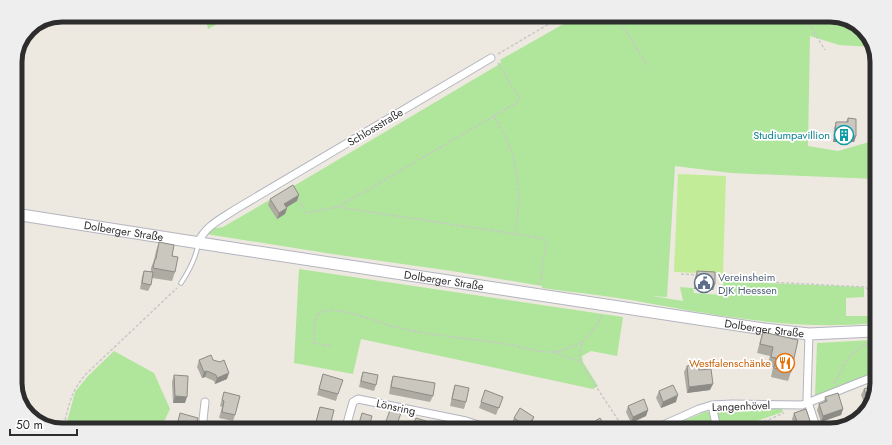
<svg xmlns="http://www.w3.org/2000/svg" width="892" height="445" viewBox="0 0 892 445" font-family="Jost,sans-serif">
	<rect width="100%" height="100%" fill="#eee9e0"/>
	<!-- green -->
	<path fill="#b0e59c" d="M 205,16 L 232,16 L 208,29 Z
		M 574,18 L 689,19 L 692,23 L 699,19 L 851,20 L 869,36 L 873,47 L 839,45 L 810,36 L 808,146 L 838,151 L 876,140 L 875,179 L 731,173 L 675,166 L 667,297 L 652,296 L 683,301 L 680,287 L 693,288 L 694,293 L 722,295 L 723,281 L 861,287 L 864,288 L 864,297 L 846,298 L 846,316 L 873,316 L 873,323 C 801,331 718,316 647,303 C 612,296 577,293 542,288 L 542,286 L 452,271 L 332,254 L 206,234 L 210,229 L 223,227 L 287,190 L 498,65 L 501,62 L 500,60 Z
		M 299,269 L 623,317 L 617,356 L 591,351 L 582,356 L 583,362 L 598,386 L 593,389 L 361,339 L 353,374 L 294,363 Z
		M 873,340 L 873,374 L 815,397 L 817,343 Z
		M 114,351 L 154,373 L 170,409 L 162,426 L 76,425 L 67,422 L 75,392 L 88,376 Z
		M 782,409 L 783,412 L 754,422 L 725,429 L 664,429 L 705,412 L 721,410 Z"/>
	<!-- pitch -->
	<path fill="#c3ec98" d="M 678,174 L 726,176 L 723,274 L 674,272 Z"/>
	<g fill="none" stroke-linecap="round" stroke-linejoin="round">
		<defs>
			<path id="service" d="M 181,283 C 189,271 196,258 198,244"/>
			<path id="minor" d="M 198,243 C 205,226 221,219 236,209 L 491,58
				M 809,334 L 807,399 L 817,430
				M 712,405 L 717,429
				M 204,426 L 203,420 L 205,402
				M 346,427 L 353,402 L 358,399 L 466,421 L 488,428
				M 654,429 L 699,409 L 712,405 L 732,404 L 802,405 L 873,377"/>
			<g id="secondary">
				<path id="s1" d="M 15,214 L 238,249 L 764,329 L 809,334 L 873,331"/>
			</g>
		</defs>
		<!-- service casing -->
		<use href="#service" stroke="#b3b5c0" stroke-width="5.5"/>
		<!-- minor casing -->
		<use href="#minor" stroke="#b3b5c0" stroke-width="9"/>
		<!-- secondary casing -->
		<use href="#secondary" stroke="#b3b5c0" stroke-width="13"/>
		<!-- path -->
		<path stroke="#c8c8c8" stroke-width="1.5" stroke-dasharray="3 2" stroke-linecap="butt" d="M 618,18 L 644,60 L 645,67
			M 806,19 L 825,50
			M 498,54 L 559,18
			M 498,63 L 520,99 L 519,101 L 494,116 C 498,124 504,132 507,140 C 520,170 521,202 515,234 L 541,238 L 545,240 L 546,243 L 540,284
			M 494,116 L 338,207 L 515,234
			M 298,198 L 306,213 L 338,207
			M 681,274 L 698,275
			M 713,275 L 726,276 L 730,280 L 865,287 L 874,293
			M 601,315 C 596,335 576,336 580,362 L 624,429
			M 331,346 L 314,343 C 314,334 312,316 322,312 C 341,305 377,323 396,327 C 432,336 469,338 505,344 C 520,346 537,353 553,352 C 562,351 573,346 582,342
			M 554,352 L 580,362
			M 833,384 C 839,377 842,369 846,361 C 851,354 859,348 866,344 L 873,346
			M 64,425 C 69,404 71,391 86,374 L 177,288
			M 735,429 L 768,420 L 784,413"/>
		<!-- service -->
		<use href="#service" stroke="#fff" stroke-width="3.5"/>
		<!-- minor -->
		<use href="#minor" stroke="#fff" stroke-width="7"/>
		<!-- secondary -->
		<use href="#secondary" stroke="#fff" stroke-width="11"/>
	</g>
	<!-- wall -->
	<path fill="#aeaba3" d="M 848,118 L 856,136 L 854,142 L 833,142 L 834,128 L 836,122 L 846,122 Z
		M 270,199 L 297,201 L 287,207 L 287,208 L 285,214 L 277,219 L 268,205 Z
		M 159,242 L 172,256 L 175,272 L 172,281 L 152,278 L 151,285 L 148,291 L 140,289 L 142,277 L 144,271 L 151,272 L 151,268 L 154,260 L 156,251 Z
		M 697,271 L 715,284 L 713,290 L 694,289 L 695,277 Z
		M 763,332 L 791,372 L 788,381 L 771,377 L 773,367 L 767,366 L 770,356 L 757,353 L 760,341 Z
		M 199,360 L 213,360 L 227,379 L 215,384 L 214,381 L 205,377 L 202,378 L 197,367 Z
		M 687,366 L 699,370 L 710,390 L 687,393 L 684,372 Z
		M 363,372 L 376,385 L 374,391 L 359,387 L 361,378 Z
		M 323,374 L 338,394 L 336,401 L 317,395 Z
		M 174,375 L 185,403 L 173,403 L 172,382 Z
		M 393,376 L 433,396 L 430,402 L 389,394 L 391,382 Z
		M 455,385 L 466,402 L 464,409 L 450,406 L 453,391 Z
		M 864,389 L 872,404 L 867,410 L 861,395 Z
		M 485,390 L 503,397 L 496,415 L 479,408 Z
		M 659,391 L 676,402 L 661,408 L 656,398 Z
		M 224,392 L 235,415 L 233,421 L 219,418 L 222,407 L 220,406 Z
		M 825,397 L 843,409 L 841,415 L 821,422 L 817,410 L 819,404 L 824,402 Z
		M 628,406 L 648,410 L 646,416 L 631,423 L 626,412 Z
		M 320,407 L 334,410 L 329,427 L 314,427 Z
		M 794,413 L 813,430 L 796,430 L 792,419 Z
		M 514,418 L 532,423 L 528,428 L 517,428 L 511,424 Z"/>
	<!-- shaded-wall -->
	<path fill="#8d8b85" d="M 835,136 L 856,136 L 854,142 L 833,142 Z
		M 299,195 L 297,201 L 282,210 L 284,204 Z
		M 287,208 L 285,214 L 277,219 L 279,213 Z
		M 697,283 L 715,284 L 713,290 L 694,289 Z
		M 207,371 L 205,377 L 202,378 L 204,372 Z
		M 229,373 L 227,379 L 215,384 L 217,378 Z
		M 713,384 L 710,390 L 687,393 L 689,387 Z
		M 678,395 L 676,402 L 661,408 L 663,402 Z
		M 175,396 L 187,397 L 185,403 L 173,403 Z
		M 843,409 L 841,415 L 821,422 L 823,416 Z
		M 648,410 L 646,416 L 631,423 L 633,417 Z
		M 534,417 L 532,423 L 528,428 L 527,428 Z"/>
	<!-- building -->
	<path fill="#cac7be" stroke="#8d8b85" d="M 848,118 L 856,119 L 856,136 L 835,136 L 836,122 L 848,122 Z
		M 293,185 L 299,195 L 284,204 L 287,208 L 279,213 L 270,199 Z
		M 159,242 L 174,245 L 172,256 L 178,257 L 175,272 L 153,268 L 155,259 L 156,259 Z
		M 144,271 L 153,272 L 151,285 L 142,283 Z
		M 697,271 L 715,272 L 715,284 L 697,283 Z
		M 763,332 L 798,340 L 791,372 L 774,368 L 776,358 L 771,357 L 773,347 L 760,344 Z
		M 211,355 L 213,360 L 220,362 L 224,360 L 229,373 L 217,378 L 216,375 L 207,371 L 204,372 L 199,360 Z
		M 698,364 L 699,370 L 711,369 L 713,384 L 689,387 L 687,366 Z
		M 363,372 L 378,375 L 376,385 L 361,381 Z
		M 323,374 L 343,380 L 338,394 L 319,389 Z
		M 174,375 L 188,376 L 187,397 L 175,396 Z
		M 393,376 L 435,383 L 433,396 L 391,387 Z
		M 455,385 L 469,388 L 466,402 L 452,399 Z
		M 673,385 L 678,395 L 663,402 L 659,391 Z
		M 872,386 L 872,404 L 869,405 L 864,389 Z
		M 485,390 L 503,397 L 499,408 L 481,402 Z
		M 224,392 L 240,396 L 235,415 L 222,412 L 224,401 L 222,400 Z
		M 838,393 L 843,409 L 823,416 L 819,404 L 827,401 L 825,397 Z
		M 644,399 L 648,410 L 633,417 L 628,406 Z
		M 320,407 L 334,410 L 330,426 L 316,422 Z
		M 520,408 L 534,417 L 527,427 L 514,418 Z
		M 806,409 L 813,430 L 800,430 L 794,413 Z
		M 390,410 L 401,413 L 396,427 L 384,427 Z
		M 180,413 L 198,418 L 196,426 L 177,426 Z
		M 362,413 L 372,416 L 369,427 L 358,427 Z
		M 416,418 L 429,422 L 427,428 L 412,427 Z
		M 600,418 L 607,429 L 587,429 L 585,426 L 591,422 L 592,423 Z
		M 769,421 L 773,430 L 744,429 Z
		M 228,422 L 248,426 L 227,426 Z
		M 444,424 L 455,428 L 443,428 Z"/>
	<!-- icons -->
	<defs>
		<symbol id="building-ring" viewBox="-11 -11 22 22"><circle r="9.5" fill="#fff" stroke="#0f9aa8" stroke-width="1.5"/><path d="M-4-6H4V6H1V3H-1V6H-4ZM-2.5-4.3h1.7v1.8h-1.7ZM.8-4.3h1.7v1.8H.8ZM-2.5-1h1.7V.8h-1.7ZM.8-1h1.7V.8H.8Z" fill="#0f9aa8"/></symbol>
		<symbol id="civic-ring" viewBox="-11 -11 22 22"><circle r="9.5" fill="#fff" stroke="#5c6f8a" stroke-width="1.5"/><path d="M-.6-6.5H3V-4.5H.6V-3L4-1V1h2V6H-6V1h2V-1L-.6-3ZM-1.2 2.5V6h2.4V2.5Z" fill="#5c6f8a"/></symbol>
		<symbol id="restaurant-ring" viewBox="-11 -11 22 22"><circle r="9.5" fill="#fff" stroke="#e8710a" stroke-width="1.5"/><path d="M-5-6h1v4h1v-4h1v4h1v-4h1v5L-1.5 .5V6h-2V.5L-5-1ZM5-6V6H3V1.5H1.5Q1.5-4 5-6Z" fill="#e8710a"/></symbol>
	</defs>
	<g fill-rule="evenodd">
		<use href="#building-ring" x="833" y="124" width="22" height="22"/>
		<use href="#civic-ring" x="693" y="272" width="22" height="22"/>
		<use href="#restaurant-ring" x="774" y="352" width="22" height="22"/>
	</g>
	<g text-anchor="middle" dominant-baseline="central" stroke-width="3.5" stroke-linejoin="round" paint-order="stroke">
		<!-- street labels -->
		<g font-size="11" fill="#2d2d2d" stroke="#fff">
			<text transform="translate(375 127) rotate(-31)">Schlossstraße</text>
			<text stroke="none"><textPath href="#s1" startOffset="110">Dolberger Straße</textPath></text>
			<text stroke="none"><textPath href="#s1" startOffset="434">Dolberger Straße</textPath></text>
			<text stroke="none"><textPath href="#s1" startOffset="758">Dolberger Straße</textPath></text>
			<text transform="translate(741 406) rotate(-2)">Langenhövel</text>
			<text transform="translate(396 407) rotate(12)">Lönsring</text>
		</g>
		<!-- culture labels -->
		<g font-size="11" fill="#0d838f" stroke="#fff" text-anchor="end">
			<text x="830" y="135">Studiumpavillion</text>
		</g>
		<!-- service labels -->
		<g font-size="11" fill="#4e5e75" stroke="#fff" text-anchor="start">
			<text x="718" y="277">Vereinsheim<tspan x="718" dy="13">DJK Heessen</tspan></text>
		</g>
		<!-- food labels -->
		<g font-size="11" fill="#c56008" stroke="#fff" text-anchor="end">
			<text x="771" y="363">Westfalenschänke</text>
		</g>
	</g>
	<!-- crop -->
	<path d="M0 0H892V445H0ZM62 22H830A40 40 0 0 1 870 62V383A40 40 0 0 1 830 423H62A40 40 0 0 1 22 383V62A40 40 0 0 1 62 22Z" fill="#eee" fill-rule="evenodd"/>
	<path fill="none" stroke="#2d2d2d" stroke-width="5" d="M62 22H830A40 40 0 0 1 870 62V383A40 40 0 0 1 830 423H62A40 40 0 0 1 22 383V62A40 40 0 0 1 62 22Z"/>
	<!-- scale -->
	<path d="M10 429v6h67v-6" fill="none" stroke="#2d2d2d" stroke-width="2"/>
	<text x="16" y="429" font-size="12" fill="#2d2d2d" stroke="#ffffff" stroke-width="3" paint-order="stroke">50 m</text>
</svg>
